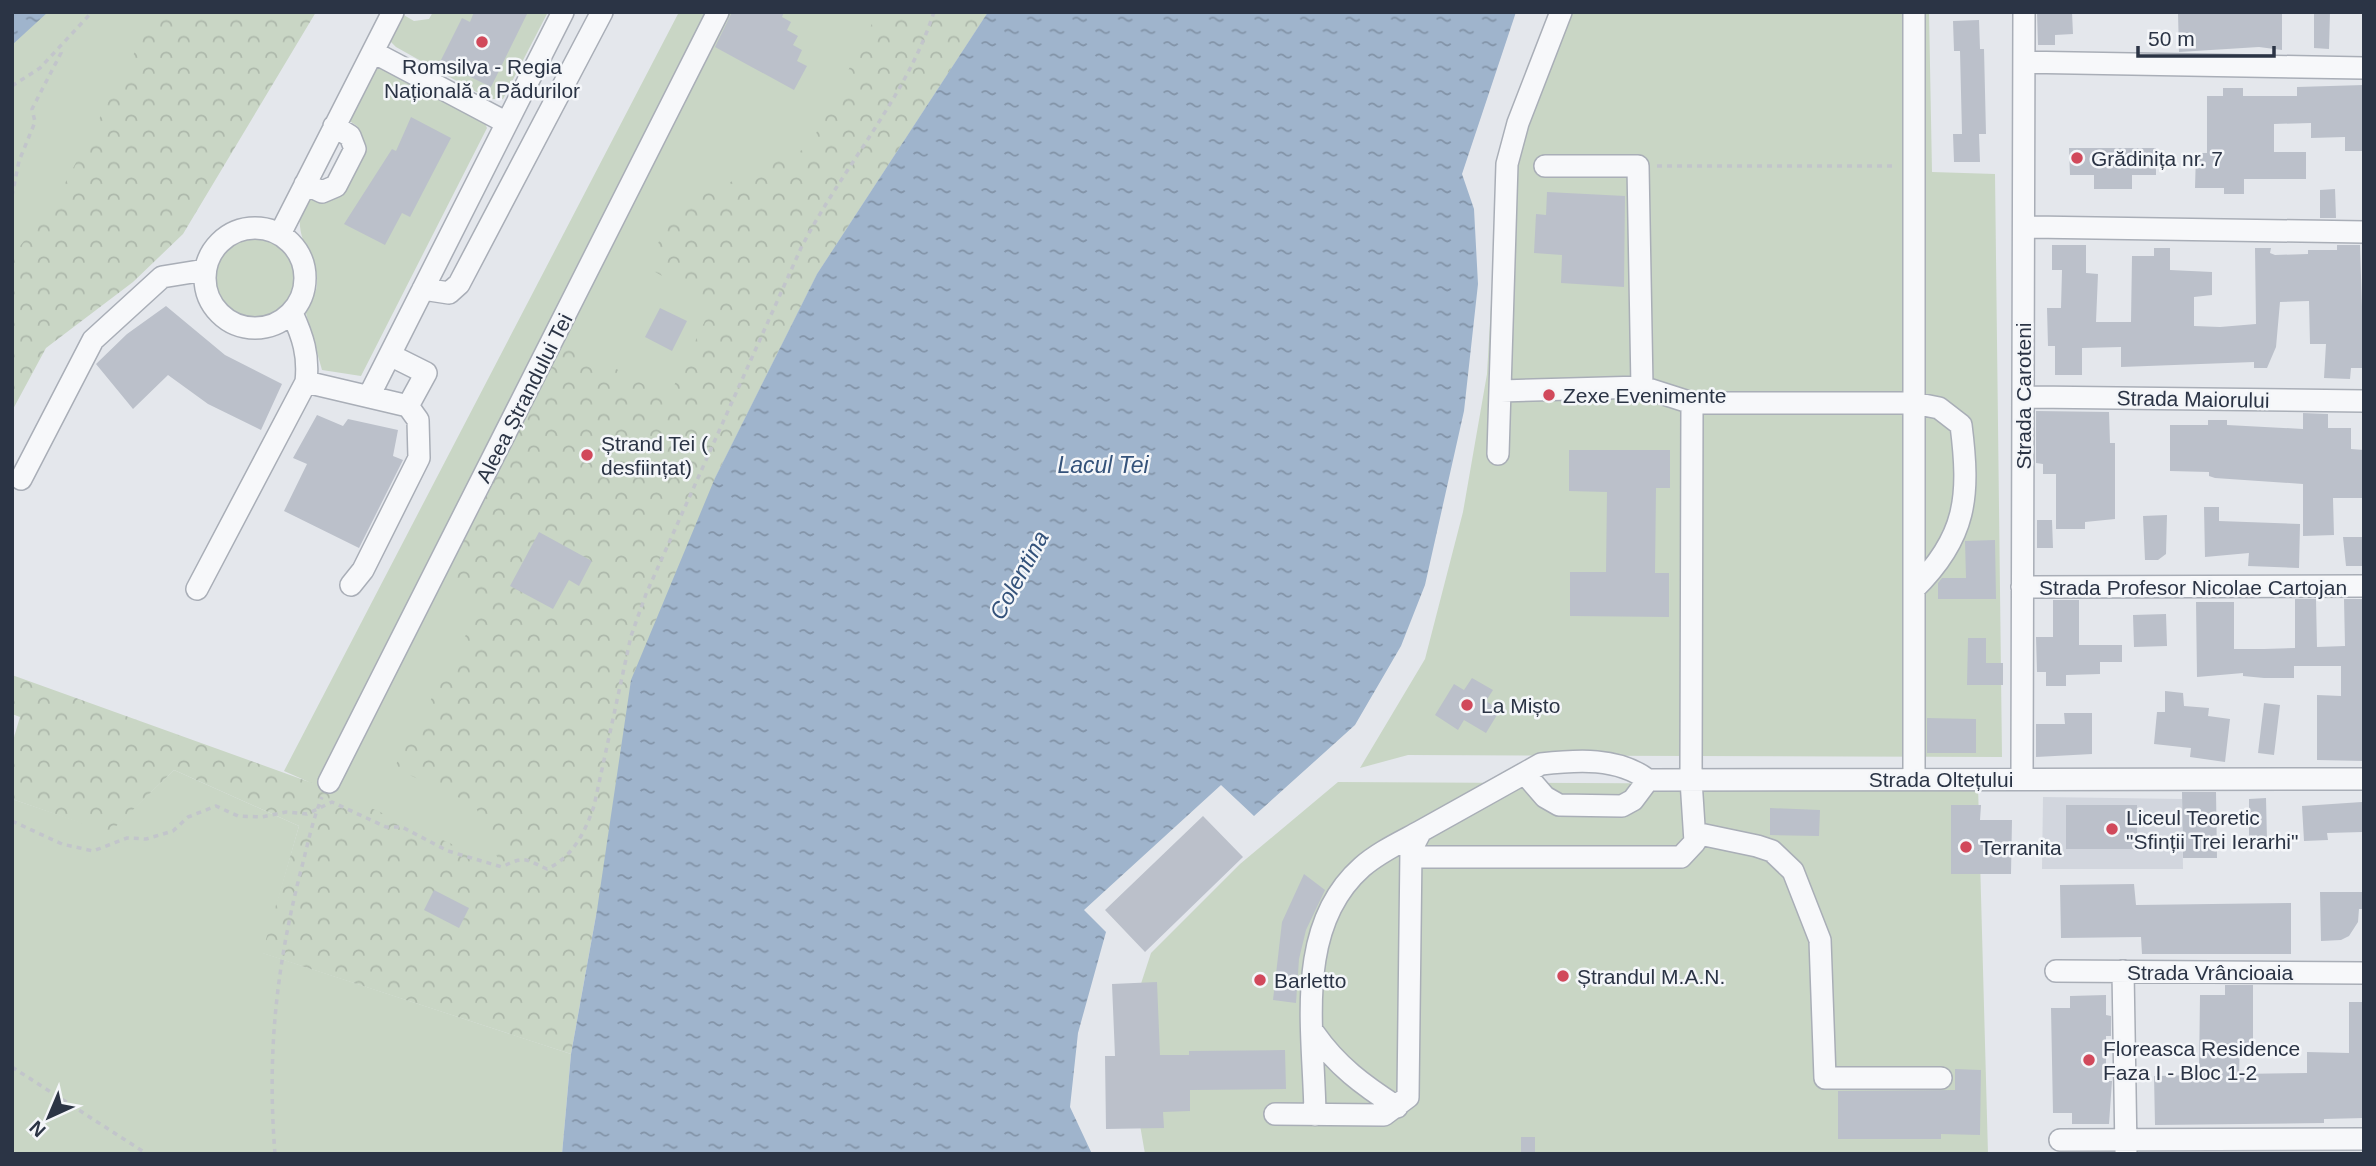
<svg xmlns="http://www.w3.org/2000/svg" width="2376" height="1166" viewBox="0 0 2376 1166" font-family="Arial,sans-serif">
	<defs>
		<pattern id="forest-crowns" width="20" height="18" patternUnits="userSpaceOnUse" patternTransform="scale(1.75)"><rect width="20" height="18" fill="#c9d6c5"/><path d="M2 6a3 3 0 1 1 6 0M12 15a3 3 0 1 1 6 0" fill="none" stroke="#adb8ab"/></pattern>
		<pattern id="water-ripples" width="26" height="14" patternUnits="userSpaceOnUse" patternTransform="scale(1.75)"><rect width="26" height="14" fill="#9fb4cc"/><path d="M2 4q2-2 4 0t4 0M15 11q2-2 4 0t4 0" fill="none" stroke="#8293a7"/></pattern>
	</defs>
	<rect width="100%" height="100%" fill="#e4e7ec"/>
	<!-- built -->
	<path fill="#d2d6de" d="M 2043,797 L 2182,799 L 2183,869 L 2042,869 Z"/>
	<!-- green -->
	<path fill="#c9d6c5" d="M 12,12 L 227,12 L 12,299 Z
		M 433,12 L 548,12 L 503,99 L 489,99 L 396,47 L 389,40 L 402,14 L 414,21 L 429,19 Z
		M 679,12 L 988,12 L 817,274 L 715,478 L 597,910 L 284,771 Z
		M 1559,12 L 1929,12 L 1932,172 L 1995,174 L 2002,757 L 1408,755 L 1360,768 L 1425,659 L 1463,512 L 1487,374 L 1497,201 Z
		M 373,65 L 381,65 L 483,119 L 487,128 L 361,376 L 322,370 L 305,310 C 308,304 314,296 316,290 C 324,255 285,243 306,194 L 341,191 L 365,146 L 357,126 L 345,118 Z
		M214 277a41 41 0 1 1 82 0a41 41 0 1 1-82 0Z
		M 174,770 L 299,826 L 263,953 L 571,1054 L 562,1154 L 12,1154 L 12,799 L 109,832 Z
		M 1338,782 L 1978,785 L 1988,1154 L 1145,1154 L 1135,1096 L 1136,999 L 1151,953 L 1240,864 Z"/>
	<!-- forest -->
	<path fill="url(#forest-crowns)" d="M 156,12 L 316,12 L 183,234 L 133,282 L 46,348 L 12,411 L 12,256 L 55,202 Z
		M 878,12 L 988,12 L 817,274 L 715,478 L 631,680 L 597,910 L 571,1054 L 262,953 L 299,826 L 174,770 L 109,833 L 12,799 L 12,744 L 20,717 L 12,714 L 12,675 L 326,788 L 501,866 L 475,805 L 394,768 L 483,603 L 434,575 L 556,335 L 668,398 L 713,304 L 646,267 L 677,206 L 809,147 Z"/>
	<!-- water -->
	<path fill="url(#water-ripples)" d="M 12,12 L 48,12 L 12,45 Z
		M 988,12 L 1516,12 L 1462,174 L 1474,209 L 1478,284 L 1464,411 L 1425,585 L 1401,646 L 1355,725 L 1254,816 L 1221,785 L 1084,910 L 1106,932 L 1078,1033 L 1070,1107 L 1092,1154 L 562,1154 L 571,1054 L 597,910 L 631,680 L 715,478 L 817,274 Z"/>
	<!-- building -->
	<path fill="#bbc0ca" d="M 474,12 L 528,12 L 491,87 L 440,62 L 462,18 L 470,22 Z
		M 732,12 L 784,12 L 782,17 L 791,22 L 787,30 L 798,36 L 793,45 L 802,50 L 797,61 L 807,66 L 794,90 L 715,47 Z
		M 2037,12 L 2072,12 L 2073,34 L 2055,35 L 2055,45 L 2038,45 Z
		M 2282,12 L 2282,50 L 2259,47 L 2179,52 L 2178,13 Z
		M 2314,12 L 2330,12 L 2329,49 L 2314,48 Z
		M 1979,20 L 1980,49 L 1984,49 L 1986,134 L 1979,134 L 1980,162 L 1954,162 L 1953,134 L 1962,134 L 1960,51 L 1954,51 L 1953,21 Z
		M 2364,85 L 2364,151 L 2345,151 L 2345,137 L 2311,138 L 2311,123 L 2274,124 L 2274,152 L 2306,152 L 2306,179 L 2244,179 L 2244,194 L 2224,194 L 2224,188 L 2195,188 L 2196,153 L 2207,153 L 2207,96 L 2223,96 L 2223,88 L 2243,88 L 2243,96 L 2297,96 L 2297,87 Z
		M 411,117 L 451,138 L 410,217 L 402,213 L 385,245 L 344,224 L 392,149 L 396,151 Z
		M 2069,148 L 2156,148 L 2156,175 L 2132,175 L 2132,189 L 2094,189 L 2094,175 L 2070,175 Z
		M 2335,189 L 2336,218 L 2320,218 L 2320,190 Z
		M 1547,192 L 1625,196 L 1624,287 L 1561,283 L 1562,255 L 1534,253 L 1536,214 L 1546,215 Z
		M 2052,245 L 2086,245 L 2086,273 L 2098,274 L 2096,322 L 2131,322 L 2132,256 L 2154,256 L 2154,248 L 2170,248 L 2170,270 L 2212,272 L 2212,295 L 2194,297 L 2194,326 L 2220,327 L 2256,324 L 2255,248 L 2271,248 L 2270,253 L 2275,255 L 2308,254 L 2308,250 L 2337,250 L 2337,245 L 2360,245 L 2364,368 L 2351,368 L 2350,379 L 2324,378 L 2326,344 L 2310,344 L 2309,301 L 2280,302 L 2276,347 L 2267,368 L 2254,368 L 2254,362 L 2121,367 L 2121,347 L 2082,348 L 2082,375 L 2055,375 L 2055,346 L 2048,346 L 2047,308 L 2061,308 L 2062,270 L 2052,270 Z
		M 166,306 L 225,355 L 282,384 L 261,430 L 208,404 L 168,375 L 133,409 L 96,364 L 127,334 Z
		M 660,308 L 687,321 L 672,351 L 645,337 Z
		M 2036,411 L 2109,412 L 2110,443 L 2115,443 L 2115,519 L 2085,522 L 2085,529 L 2056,529 L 2056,474 L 2043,474 L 2043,464 L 2036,463 Z
		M 2303,413 L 2328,414 L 2328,428 L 2351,428 L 2351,449 L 2364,450 L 2364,498 L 2333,498 L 2334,535 L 2303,536 L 2303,484 L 2215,478 L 2209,476 L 2209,472 L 2170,471 L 2170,425 L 2208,425 L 2208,420 L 2227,420 L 2227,425 L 2303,429 Z
		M 317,415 L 343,426 L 348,419 L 398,430 L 393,456 L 403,460 L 359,548 L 284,511 L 307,464 L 293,458 Z
		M 1569,450 L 1670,450 L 1670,488 L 1656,488 L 1655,573 L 1669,573 L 1669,617 L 1570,616 L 1570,572 L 1606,572 L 1607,492 L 1569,491 Z
		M 2204,507 L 2219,507 L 2219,521 L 2300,524 L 2299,568 L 2248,566 L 2249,553 L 2205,557 Z
		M 2167,515 L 2166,554 L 2158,560 L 2145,560 L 2143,516 Z
		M 2037,520 L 2052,520 L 2053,548 L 2037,548 Z
		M 539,532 L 592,561 L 579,586 L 569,580 L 553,609 L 510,586 Z
		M 2343,537 L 2364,537 L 2364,566 L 2346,566 Z
		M 1995,540 L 1996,599 L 1938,599 L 1938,583 L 1942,578 L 1966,578 L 1965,541 Z
		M 2295,599 L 2316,599 L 2317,647 L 2345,646 L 2344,599 L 2364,599 L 2364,761 L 2317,760 L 2317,695 L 2341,696 L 2341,666 L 2294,666 L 2294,678 L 2264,678 L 2243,676 L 2243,673 L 2197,677 L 2196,602 L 2234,602 L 2234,649 L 2264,649 L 2295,648 Z
		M 2053,600 L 2079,600 L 2079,645 L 2122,645 L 2122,662 L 2100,662 L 2100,674 L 2066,675 L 2066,686 L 2046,686 L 2046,672 L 2037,672 L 2036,637 L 2053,637 Z
		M 2166,614 L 2167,646 L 2134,647 L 2133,615 Z
		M 1968,638 L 1986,638 L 1986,663 L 2003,663 L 2003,685 L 1967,685 Z
		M 1472,678 L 1493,690 L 1486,701 L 1500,710 L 1486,733 L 1464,720 L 1458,730 L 1435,715 L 1454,684 L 1464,690 Z
		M 2165,691 L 2183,693 L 2184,706 L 2209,708 L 2208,716 L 2230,719 L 2225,762 L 2190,757 L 2191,748 L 2154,744 L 2157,712 L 2165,712 Z
		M 2264,703 L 2280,705 L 2274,755 L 2258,753 Z
		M 2064,713 L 2092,713 L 2092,754 L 2036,757 L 2036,724 L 2065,724 Z
		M 1927,718 L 1976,719 L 1976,753 L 1927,753 Z
		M 2182,792 L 2216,792 L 2217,858 L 2183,858 Z
		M 2266,798 L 2267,840 L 2249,840 L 2249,799 Z
		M 2362,802 L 2363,832 L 2327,833 L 2328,840 L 2304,841 L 2302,806 Z
		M 1951,805 L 1981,805 L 1980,820 L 2012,820 L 2011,874 L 1951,874 Z
		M 2066,805 L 2137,805 L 2137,849 L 2066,849 Z
		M 1770,808 L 1820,810 L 1819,836 L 1770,835 Z
		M 1203,816 L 1243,857 L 1145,952 L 1105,910 Z
		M 1304,874 L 1325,890 L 1306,930 L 1299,959 L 1296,1003 L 1273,1000 L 1282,922 Z
		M 2134,884 L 2136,905 L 2291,903 L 2291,954 L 2142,954 L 2141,937 L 2061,938 L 2060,885 Z
		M 434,890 L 469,908 L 459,928 L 424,910 Z
		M 2320,892 L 2364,892 L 2364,909 L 2359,909 L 2358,922 L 2349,936 L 2341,940 L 2321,941 Z
		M 1157,982 L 1160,1055 L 1189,1055 L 1189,1051 L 1285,1050 L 1286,1089 L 1190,1090 L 1190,1111 L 1163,1112 L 1164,1128 L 1106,1129 L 1105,1056 L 1115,1056 L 1112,984 Z
		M 2225,985 L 2253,985 L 2253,1043 L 2240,1043 L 2239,1074 L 2307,1073 L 2307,1052 L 2349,1053 L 2349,1002 L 2364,1002 L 2364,1118 L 2324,1119 L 2324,1123 L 2155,1125 L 2154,1076 L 2199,1075 L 2200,995 L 2225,995 Z
		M 2106,995 L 2106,1015 L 2111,1016 L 2111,1036 L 2106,1036 L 2106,1081 L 2112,1081 L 2109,1124 L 2072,1124 L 2072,1113 L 2053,1113 L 2051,1008 L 2070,1008 L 2070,996 Z
		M 1955,1069 L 1981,1070 L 1980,1135 L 1941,1134 L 1941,1139 L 1838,1139 L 1838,1091 L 1955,1090 Z
		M 1521,1137 L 1535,1137 L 1535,1154 L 1521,1154 Z"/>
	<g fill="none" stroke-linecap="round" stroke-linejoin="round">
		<defs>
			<path id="minor" d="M 373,52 L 507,123
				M 2024,62 L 2364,68
				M 1545,166 L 1638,166 L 1642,387
				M 305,184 L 322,192 L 336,186 L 355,149 L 350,136 L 334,126
				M 2024,227 L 2364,232
				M205 278a50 50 0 1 1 100 0a50 50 0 1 1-100 0Z
				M 280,234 L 393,12
				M 423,289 L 449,293 L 459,284 L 602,12
				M 390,355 L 426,373 L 408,406
				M 306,382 L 408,406 L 418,420 L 419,458 L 363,570 L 351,585
				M 1501,391 L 1642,387 L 1692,403 L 1914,403 L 1939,408 L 1961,425 C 1970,496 1967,537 1914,589
				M 369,396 L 563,12
				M 2023,397 L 2364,401
				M 1498,454 L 1507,164 L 1518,123 L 1561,12
				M 21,479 L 93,340 L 162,277 L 205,270
				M 2022,587 L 2364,586
				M 197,589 L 306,382 C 309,355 303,337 292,313
				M 1526,775 L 1545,797 L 1559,805 L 1622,806 L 1633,800 L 1648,780
				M 1914,779 L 1914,12
				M 2022,779 L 2024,12
				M 329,782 L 718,12
				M 1695,833 L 1757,846 L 1772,851 L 1793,871 L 1820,940 L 1825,1078 L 1941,1078
				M 1411,857 L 1681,857 L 1695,842 L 1691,780 L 1692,403
				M 2056,971 L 2364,973
				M 2123,971 L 2126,1151
				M 1314,1033 C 1337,1066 1363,1085 1397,1107
				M 1275,1114 L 1384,1115 L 1408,1097 L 1411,850 L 1421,831 L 1541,764 C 1577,760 1618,757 1648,780 L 2364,779
				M 1315,1115 C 1314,1032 1293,928 1362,867 C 1379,852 1401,842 1421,831
				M 2060,1140 L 2364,1139"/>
		</defs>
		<!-- minor casing -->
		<use href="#minor" stroke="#a9aeb7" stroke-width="24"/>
		<!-- path -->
		<path stroke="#c2c5cb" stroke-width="3.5" stroke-dasharray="5 5" stroke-linecap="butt" d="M 12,86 L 40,68 L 92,12
			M 1657,166 L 1895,166
			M 12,196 L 19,161 L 35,122 L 32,109 L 61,53 L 60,45
			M 12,821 L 62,844 L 93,851 L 127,838 L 146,839 L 173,831 L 188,817 L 216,806 L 238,816 L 262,817 L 286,812 L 307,814 L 332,802 L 386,827 L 402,827 L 448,851 L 502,867 C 526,855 524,859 547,869 C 573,857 585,832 594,806 L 631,636 L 646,594 L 801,248 C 842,168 906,98 934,12
			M 12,1067 L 147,1154
			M 275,1154 C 267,1055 276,969 300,874 C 307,848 312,821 322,797"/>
		<!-- minor -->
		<use href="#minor" stroke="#f7f8fa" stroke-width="21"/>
	</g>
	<!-- markers -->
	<g fill="#d1495b" stroke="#f4f6f9" stroke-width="2.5">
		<circle cx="482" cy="42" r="7"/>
		<circle cx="2077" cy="158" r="7"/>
		<circle cx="1549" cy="395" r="7"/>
		<circle cx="587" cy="455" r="7"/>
		<circle cx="1467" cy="705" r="7"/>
		<circle cx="2112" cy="829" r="7"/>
		<circle cx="1966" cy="847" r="7"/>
		<circle cx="1563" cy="976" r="7"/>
		<circle cx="1260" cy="980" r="7"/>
		<circle cx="2089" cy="1060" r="7"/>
	</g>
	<g text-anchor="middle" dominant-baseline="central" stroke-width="5" stroke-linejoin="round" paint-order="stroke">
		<!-- poi labels -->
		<g font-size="21" fill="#2b3445" stroke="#f4f6f9" text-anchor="start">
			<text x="482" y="66" text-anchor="middle">Romsilva - Regia<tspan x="482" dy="24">Națională a Pădurilor</tspan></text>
			<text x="2091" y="158">Grădinița nr. 7</text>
			<text x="1563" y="395">Zexe Evenimente</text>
			<text x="601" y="443">Ștrand Tei (<tspan x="601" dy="24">desființat)</tspan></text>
			<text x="1481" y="705">La Mișto</text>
			<text x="2126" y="817">Liceul Teoretic<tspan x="2126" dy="24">"Sfinții Trei Ierarhi"</tspan></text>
			<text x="1980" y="847">Terranita</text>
			<text x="1577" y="976">Ștrandul M.A.N.</text>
			<text x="1274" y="980">Barletto</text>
			<text x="2103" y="1048">Floreasca Residence<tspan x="2103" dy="24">Faza I - Bloc 1-2</tspan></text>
		</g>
		<!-- street labels -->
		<g font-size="21" fill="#2b3445" stroke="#f4f6f9">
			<text transform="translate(2023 396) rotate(-90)">Strada Caroteni</text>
			<text transform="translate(524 398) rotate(-63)">Aleea Ștrandului Tei</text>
			<text transform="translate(2193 399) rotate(1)">Strada Maiorului</text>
			<text x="2193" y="587">Strada Profesor Nicolae Cartojan</text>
			<text x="1941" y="779">Strada Oltețului</text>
			<text x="2210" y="972">Strada Vrâncioaia</text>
		</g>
		<!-- water labels -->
		<g font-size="23" font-style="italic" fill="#34527a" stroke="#f4f6f9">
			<text x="1103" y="465">Lacul Tei</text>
			<text transform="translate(1019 575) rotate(-61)">Colentina</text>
		</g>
	</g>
	<!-- border -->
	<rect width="2376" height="1166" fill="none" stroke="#2b3445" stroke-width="28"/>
	<!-- north arrow -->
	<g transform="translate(49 1117) rotate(224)" stroke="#f4f6f9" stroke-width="5" paint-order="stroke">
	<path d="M0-5L12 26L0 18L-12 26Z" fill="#2b3445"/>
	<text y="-10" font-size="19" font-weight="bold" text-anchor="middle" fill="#2b3445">N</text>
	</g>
	<!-- scale -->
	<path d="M2138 46v10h136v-10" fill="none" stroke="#2b3445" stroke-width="3.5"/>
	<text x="2148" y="46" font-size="21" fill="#2b3445" stroke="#f4f6f9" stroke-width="5" paint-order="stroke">50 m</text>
</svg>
